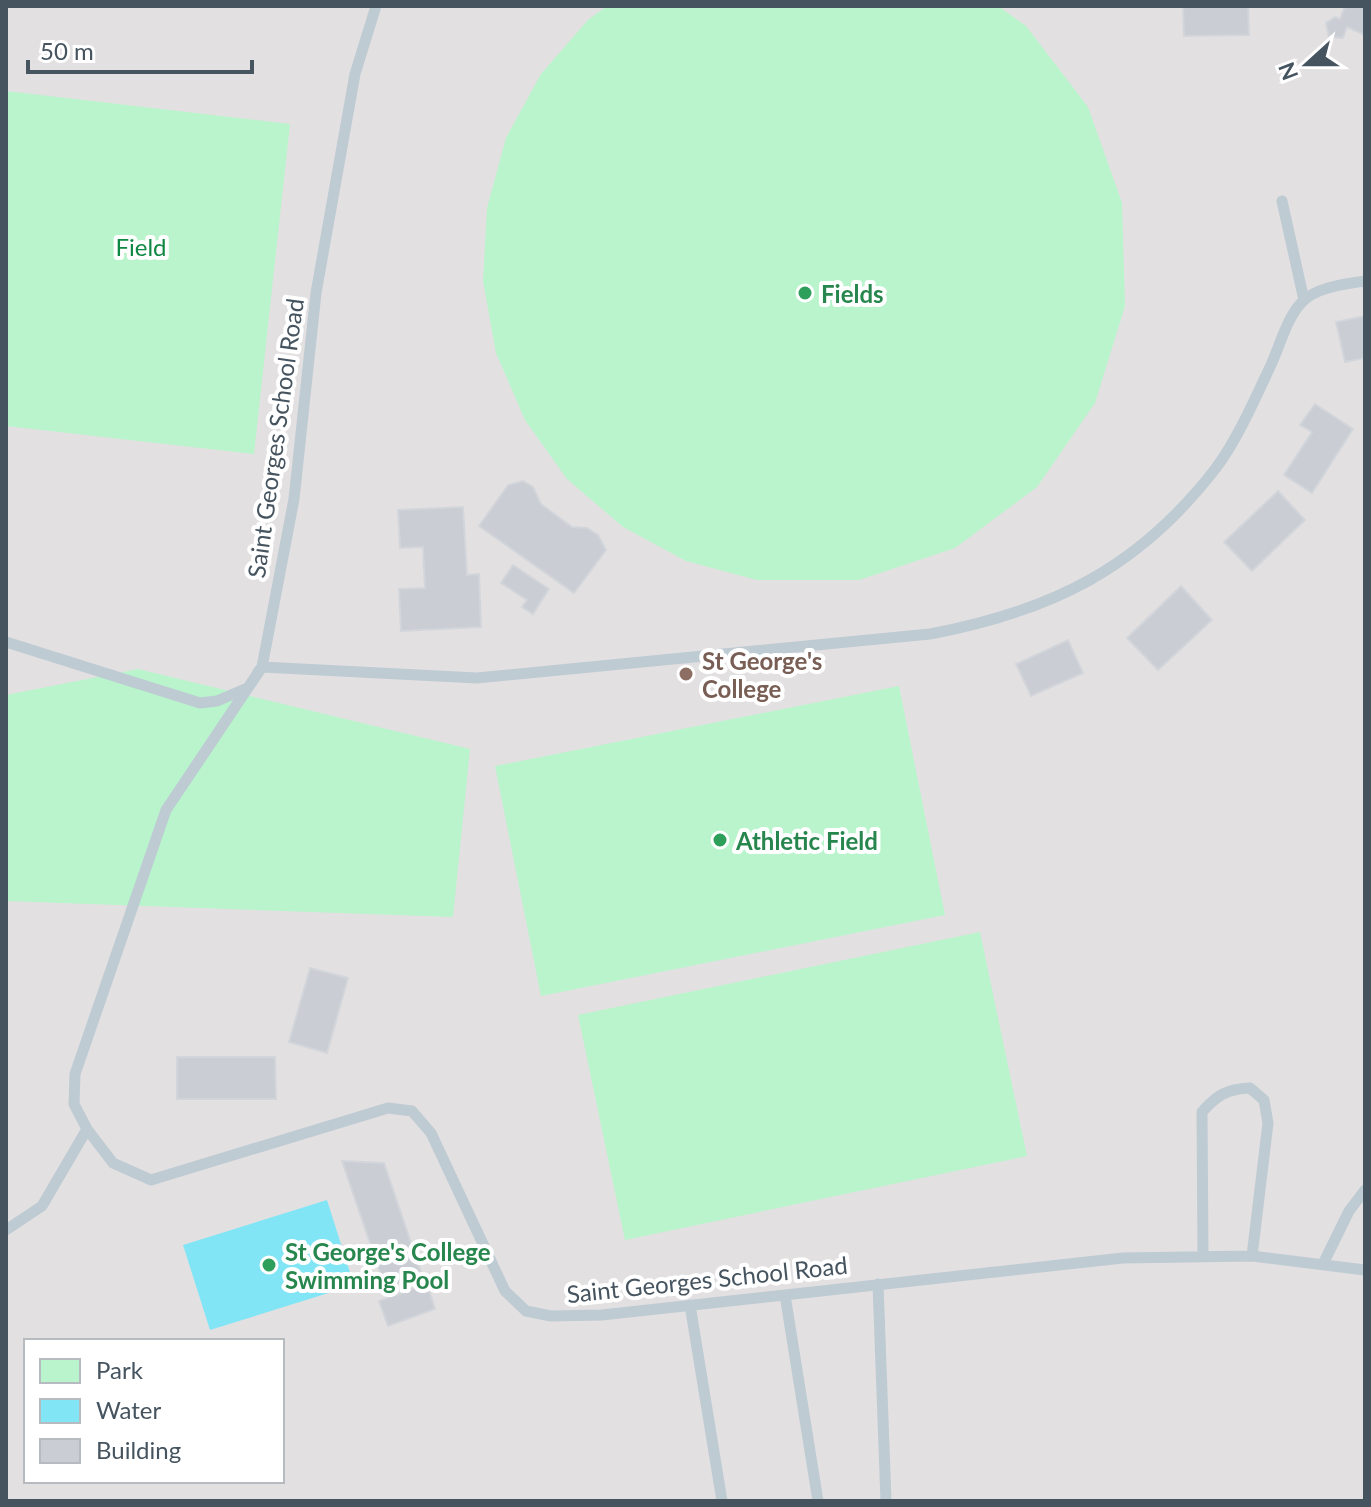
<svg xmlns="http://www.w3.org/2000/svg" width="1371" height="1507" viewBox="0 0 1371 1507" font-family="Lato,sans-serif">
	<rect width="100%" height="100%" fill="#f2efef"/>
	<!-- education -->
	<path fill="#e3e0e1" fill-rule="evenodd" d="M 6,6 L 1365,6 L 1365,1501 L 6,1501 ZM 26,1341 L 282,1341 L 282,1481 L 26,1481 Z"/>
	<!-- green -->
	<path fill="#b9f4cc" d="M 607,6 L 998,6 L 1026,26 L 1088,107 L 1122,203 L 1125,306 L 1095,403 L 1037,487 L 955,548 L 859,580 L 757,580 L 686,561 L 623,527 L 567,479 L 525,420 L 496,353 L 483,281 L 487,208 L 506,138 L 541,74 L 588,20 Z
		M 6,91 L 290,124 L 254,454 L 6,426 Z
		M 138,669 L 470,749 L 453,917 L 6,901 L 6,695 Z
		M 899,686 L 945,915 L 541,996 L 495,766 Z
		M 980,932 L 1027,1156 L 625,1240 L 578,1015 Z"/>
	<!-- water -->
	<path fill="#82e5f5" d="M 327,1200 L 354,1285 L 210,1330 L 183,1245 Z"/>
	<!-- building -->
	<path fill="#caced4" stroke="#d2d6db" stroke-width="2" d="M 1183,6 L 1248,6 L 1249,35 L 1184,36 Z
		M 1345,6 L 1365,6 L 1365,35 L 1347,27 L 1343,38 L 1329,37 L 1326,23 L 1335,17 L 1340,19 Z
		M 1365,316 L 1365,358 L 1345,362 L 1336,322 Z
		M 1315,404 L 1353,429 L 1312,493 L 1284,475 L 1312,432 L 1300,425 Z
		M 523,481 L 533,487 L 541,504 L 572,527 L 587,528 L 598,535 L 606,550 L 574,593 L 479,526 L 508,485 Z
		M 1278,491 L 1305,520 L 1252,571 L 1224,542 Z
		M 463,507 L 467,575 L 479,574 L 481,627 L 401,631 L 399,589 L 425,588 L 423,547 L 400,548 L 398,510 Z
		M 513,565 L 549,589 L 533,614 L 522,607 L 527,600 L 501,583 Z
		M 1181,586 L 1212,620 L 1158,670 L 1127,638 Z
		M 1068,640 L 1083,673 L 1031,696 L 1016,664 Z
		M 310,968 L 348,978 L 327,1053 L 289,1042 Z
		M 177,1057 L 275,1057 L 276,1099 L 177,1099 Z
		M 342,1161 L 384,1163 L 422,1275 L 385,1287 Z
		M 427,1284 L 435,1309 L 388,1326 L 379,1301 Z"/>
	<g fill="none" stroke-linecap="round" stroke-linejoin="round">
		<!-- lane -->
		<path stroke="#becbd3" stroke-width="11" d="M 376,6 L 355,74 L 316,293 L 294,499 L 262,667 L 166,810 L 75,1074 L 74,1104 L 87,1129 L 113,1163 L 151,1180 L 388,1108 L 412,1111 L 431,1133 L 505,1291 L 526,1311 L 551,1316 L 602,1315 L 1123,1258 L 1252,1256 L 1365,1270
			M 1282,201 L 1304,300
			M 6,642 L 200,703 L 217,701 L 245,689
			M 258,672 L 262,667 L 477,678 L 930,634 C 1052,611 1139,568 1216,468 C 1237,440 1255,399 1270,367 C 1280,346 1286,319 1302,302 C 1316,287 1346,284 1365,281
			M 6,1230 L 42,1206 L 87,1129
			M 1203,1256 L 1202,1112 C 1217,1095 1227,1089 1250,1088 L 1264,1100 L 1268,1123 L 1252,1256
			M 1323,1264 L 1349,1211 L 1365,1190
			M 878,1284 L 886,1501
			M 785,1295 L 818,1501
			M 690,1305 L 722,1501"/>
	</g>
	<!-- markers -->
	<g fill="#2e9e5b" stroke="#fff" stroke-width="3">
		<circle cx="805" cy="293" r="8"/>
		<circle cx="720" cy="840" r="8"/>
		<circle cx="269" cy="1265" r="8"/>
	</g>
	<circle fill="#8d6e63" stroke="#fff" stroke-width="3" cx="686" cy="674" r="8"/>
	<g text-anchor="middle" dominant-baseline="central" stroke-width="8" stroke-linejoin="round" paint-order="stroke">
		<!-- park labels -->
		<g font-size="24" fill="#0e8843" stroke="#fff">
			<text x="141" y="246">Field</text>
		</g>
		<!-- leisure labels -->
		<g font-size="24" font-weight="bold" fill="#27864d" stroke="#fff" text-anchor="start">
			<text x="821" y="293">Fields</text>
			<text x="736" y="840">Athletic Field</text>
			<text x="285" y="1251">St George's College<tspan x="285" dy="28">Swimming Pool</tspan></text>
		</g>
		<!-- street labels -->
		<g font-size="24" fill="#45545f" stroke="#fff">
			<text transform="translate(275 438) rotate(-82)">Saint Georges School Road</text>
			<text transform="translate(707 1279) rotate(-6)">Saint Georges School Road</text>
		</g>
		<!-- education labels -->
		<g font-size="24" font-weight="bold" fill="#785e54" stroke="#fff" text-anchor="start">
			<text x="702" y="660">St George's<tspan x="702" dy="28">College</tspan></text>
		</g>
	</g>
	<!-- border -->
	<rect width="1371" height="1507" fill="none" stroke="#45545f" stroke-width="16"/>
	<!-- legend -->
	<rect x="24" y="1339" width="260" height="144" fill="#ffffff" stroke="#b5bbbf" stroke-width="2"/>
	<rect x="40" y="1359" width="40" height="24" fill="#b9f4cc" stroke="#b5bbbf" stroke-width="2"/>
	<text x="96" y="1379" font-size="24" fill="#45545f">Park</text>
	<rect x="40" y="1399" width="40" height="24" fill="#82e5f5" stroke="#b5bbbf" stroke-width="2"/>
	<text x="96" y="1419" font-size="24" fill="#45545f">Water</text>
	<rect x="40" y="1439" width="40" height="24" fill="#caced4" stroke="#b5bbbf" stroke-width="2"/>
	<text x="96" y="1459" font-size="24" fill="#45545f">Building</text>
	<!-- north arrow -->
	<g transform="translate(1307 64) rotate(249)" stroke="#ffffff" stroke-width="6" paint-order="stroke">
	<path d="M0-6L14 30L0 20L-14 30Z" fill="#45545f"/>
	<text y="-12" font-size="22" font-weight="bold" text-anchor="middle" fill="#45545f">N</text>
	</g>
	<!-- scale -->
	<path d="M28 60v12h224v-12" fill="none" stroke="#45545f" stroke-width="4"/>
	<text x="40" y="60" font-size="24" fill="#45545f" stroke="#ffffff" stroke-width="6" paint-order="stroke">50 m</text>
</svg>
